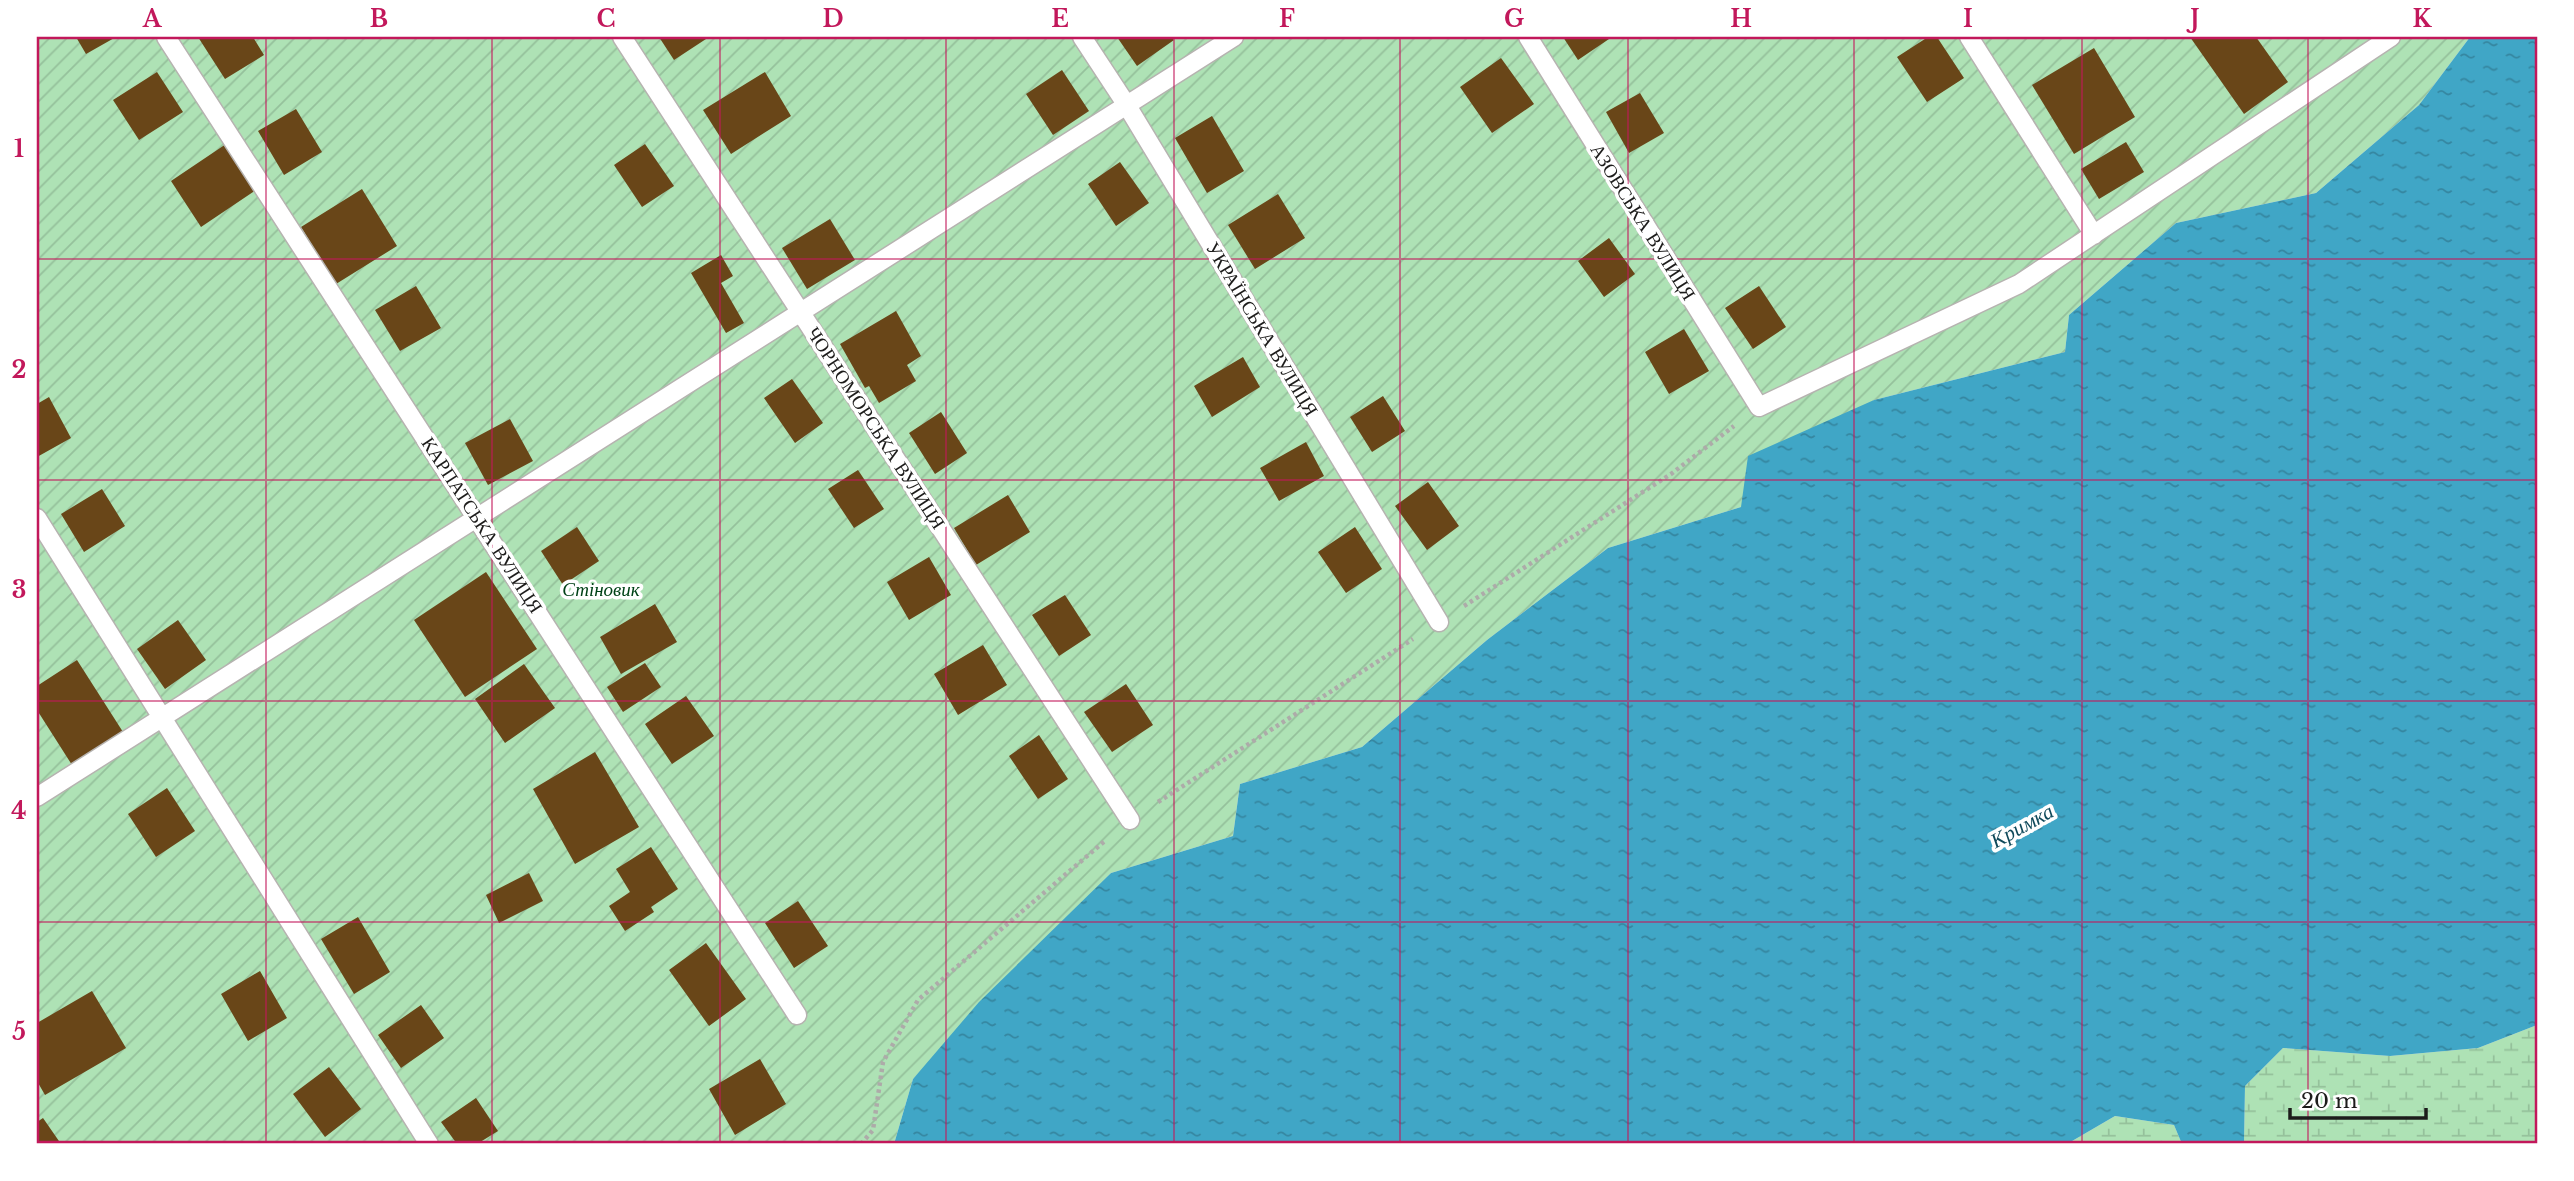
<svg xmlns="http://www.w3.org/2000/svg" width="2574" height="1181" viewBox="0 0 2574 1181" font-family="'Libre Baskerville',serif">
	<defs>
		<pattern id="wetland-marsh" width="20" height="14" patternUnits="userSpaceOnUse" patternTransform="scale(1.75)"><rect width="20" height="14" fill="#aee2b5"/><path d="M1 5h8M5 5V1M11 12h8M15 12V8" fill="none" stroke="#95c19b"/></pattern>
		<pattern id="garden-furrows" width="10" height="10" patternUnits="userSpaceOnUse" patternTransform="scale(1.75)"><rect width="10" height="10" fill="#aee2b5"/><path d="M-1 1l2-2M0 10L10 0M9 11l2-2" fill="none" stroke="#95c19b"/></pattern>
		<pattern id="water-ripples" width="26" height="14" patternUnits="userSpaceOnUse" patternTransform="scale(1.75)"><rect width="26" height="14" fill="#40a6c6"/><path d="M2 4q2-2 4 0t4 0M15 11q2-2 4 0t4 0" fill="none" stroke="#3586a0"/></pattern>
	</defs>
	<rect width="100%" height="100%" fill="#efece9"/>
	<!-- wetland -->
	<path fill="url(#wetland-marsh)" d="M 2537,1025 L 2537,1144 L 2244,1144 L 2245,1086 L 2283,1048 L 2390,1056 L 2478,1048 Z
		M 2115,1116 L 2174,1125 L 2182,1144 L 2067,1144 Z"/>
	<!-- garden -->
	<path fill="url(#garden-furrows)" d="M 37,37 L 2470,37 L 2419,105 L 2316,193 L 2176,223 L 2069,315 L 2065,352 L 1874,400 L 1741,507 L 1608,548 L 1487,640 L 1362,747 L 1240,784 L 1233,836 L 1111,873 L 913,1079 L 894,1144 L 37,1144 Z"/>
	<!-- water -->
	<path fill="url(#water-ripples)" d="M 2470,37 L 2537,37 L 2537,1025 L 2478,1048 L 2390,1056 L 2283,1048 L 2245,1086 L 2244,1144 L 2182,1144 L 2174,1125 L 2115,1116 L 2067,1144 L 894,1144 L 913,1079 L 979,1002 L 1111,873 L 1233,836 L 1240,784 L 1362,747 L 1487,640 L 1608,548 L 1741,507 L 1748,456 L 1874,400 L 2065,352 L 2069,315 L 2176,223 L 2316,193 L 2419,105 Z"/>
	<!-- building -->
	<path fill="#694618" d="M 76,37 L 116,37 L 86,54 Z
		M 198,37 L 253,37 L 264,55 L 225,79 Z
		M 659,37 L 704,37 L 706,39 L 674,60 Z
		M 1117,37 L 1171,37 L 1174,40 L 1137,66 Z
		M 1563,37 L 1607,37 L 1609,39 L 1578,60 Z
		M 1928,37 L 1937,37 L 1964,78 L 1927,102 L 1897,57 Z
		M 2190,37 L 2256,37 L 2288,82 L 2244,114 Z
		M 2094,48 L 2135,117 L 2074,154 L 2032,85 Z
		M 1501,58 L 1534,104 L 1492,133 L 1460,87 Z
		M 1062,70 L 1089,111 L 1053,135 L 1026,94 Z
		M 157,72 L 183,112 L 139,140 L 113,100 Z
		M 765,72 L 791,116 L 731,154 L 703,110 Z
		M 1640,93 L 1664,133 L 1629,153 L 1606,112 Z
		M 296,109 L 322,152 L 284,175 L 258,131 Z
		M 1212,116 L 1244,171 L 1207,193 L 1175,138 Z
		M 2126,142 L 2144,172 L 2099,199 L 2081,169 Z
		M 226,144 L 256,190 L 201,227 L 171,181 Z
		M 645,144 L 674,186 L 642,207 L 614,165 Z
		M 1120,162 L 1149,203 L 1116,226 L 1088,184 Z
		M 362,189 L 397,246 L 336,284 L 301,227 Z
		M 1278,194 L 1305,238 L 1255,269 L 1228,225 Z
		M 830,219 L 855,260 L 807,289 L 782,248 Z
		M 1609,238 L 1635,274 L 1604,297 L 1578,261 Z
		M 721,255 L 733,276 L 721,283 L 744,323 L 726,333 L 691,273 Z
		M 416,286 L 441,328 L 400,351 L 375,310 Z
		M 1759,286 L 1786,327 L 1753,349 L 1725,308 Z
		M 896,311 L 921,356 L 907,365 L 916,381 L 879,403 L 869,386 L 865,388 L 840,344 Z
		M 1684,329 L 1709,371 L 1669,394 L 1645,352 Z
		M 1243,357 L 1260,387 L 1212,417 L 1194,386 Z
		M 792,379 L 823,423 L 795,443 L 764,398 Z
		M 1383,396 L 1405,431 L 1372,452 L 1350,417 Z
		M 49,397 L 71,438 L 37,457 L 37,404 Z
		M 941,412 L 967,453 L 935,474 L 909,433 Z
		M 510,419 L 533,461 L 488,485 L 465,443 Z
		M 1306,442 L 1324,476 L 1279,501 L 1260,468 Z
		M 858,470 L 884,509 L 854,528 L 828,489 Z
		M 1428,482 L 1459,526 L 1427,550 L 1395,506 Z
		M 102,489 L 125,526 L 84,552 L 61,514 Z
		M 1008,495 L 1030,532 L 976,565 L 954,528 Z
		M 577,527 L 599,561 L 563,585 L 541,551 Z
		M 1355,527 L 1382,569 L 1346,593 L 1318,552 Z
		M 929,557 L 951,595 L 909,620 L 887,582 Z
		M 486,572 L 537,649 L 465,697 L 414,620 Z
		M 1065,595 L 1091,635 L 1059,656 L 1032,615 Z
		M 655,604 L 677,642 L 621,674 L 600,637 Z
		M 178,620 L 206,660 L 165,689 L 137,649 Z
		M 983,645 L 1007,685 L 958,715 L 934,674 Z
		M 77,660 L 123,732 L 72,765 L 37,710 L 37,686 Z
		M 645,663 L 661,687 L 623,712 L 607,687 Z
		M 524,664 L 555,708 L 505,743 L 475,699 Z
		M 1126,684 L 1153,725 L 1112,752 L 1084,712 Z
		M 686,696 L 714,736 L 672,764 L 645,724 Z
		M 1039,735 L 1068,779 L 1038,799 L 1009,756 Z
		M 595,752 L 639,827 L 575,864 L 533,789 Z
		M 167,788 L 195,831 L 156,857 L 128,814 Z
		M 651,847 L 678,889 L 651,907 L 654,912 L 625,931 L 609,906 L 630,892 L 616,869 Z
		M 529,873 L 543,901 L 499,923 L 486,895 Z
		M 798,901 L 828,946 L 794,968 L 765,923 Z
		M 358,917 L 390,972 L 354,994 L 321,939 Z
		M 706,943 L 746,999 L 709,1026 L 669,970 Z
		M 260,971 L 287,1018 L 248,1041 L 221,994 Z
		M 92,991 L 126,1048 L 45,1095 L 37,1081 L 37,1023 Z
		M 421,1005 L 444,1038 L 401,1068 L 378,1035 Z
		M 760,1059 L 786,1104 L 735,1135 L 709,1089 Z
		M 329,1067 L 361,1109 L 325,1137 L 293,1094 Z
		M 476,1098 L 498,1131 L 477,1144 L 457,1144 L 441,1122 Z
		M 43,1118 L 61,1144 L 37,1144 L 37,1122 Z"/>
	<g fill="none" stroke-linecap="round" stroke-linejoin="round">
		<defs>
			<path id="lane" d="M 166,37 L 797,1015
				M 622,37 L 1130,820
				M 1082,37 L 1126,104 L 1439,622
				M 1528,37 L 1759,407 L 2019,284 L 2391,37
				M 1969,37 L 2094,235
				M 37,518 L 429,1144
				M 37,797 L 1234,37"/>
		</defs>
		<!-- lane casing -->
		<use href="#lane" stroke="#b6b3b0" stroke-width="21"/>
		<!-- path -->
		<path stroke="#adaba9" stroke-width="4.5" stroke-dasharray="3.5 3.5" stroke-linecap="butt" d="M 1464,606 L 1671,474 L 1734,426
			M 1158,802 L 1413,639
			M 861,1144 L 873,1130 L 883,1062 L 918,1000 L 1106,840"/>
		<!-- lane -->
		<use href="#lane" stroke="#fff" stroke-width="18"/>
	</g>
	<!-- grid -->
	<path fill="none" stroke="#c2185b" stroke-width="2" stroke-opacity="0.55" d="M 266,37 L 266,1144M 492,37 L 492,1144M 720,37 L 720,1144M 946,37 L 946,1144M 1174,37 L 1174,1144M 1400,37 L 1400,1144M 1628,37 L 1628,1144M 1854,37 L 1854,1144M 2082,37 L 2082,1144M 2308,37 L 2308,1144M 37,259 L 2537,259M 37,480 L 2537,480M 37,701 L 2537,701M 37,922 L 2537,922"/>
	<g text-anchor="middle" dominant-baseline="central" stroke-width="7" stroke-linejoin="round" paint-order="stroke">
		<!-- street labels -->
		<g font-size="19" fill="#1d1c1b" stroke="#fff">
			<text transform="translate(1643 222) rotate(58)">АЗОВСЬКА ВУЛИЦЯ</text>
			<text transform="translate(1262 329) rotate(59)">УКРАЇНСЬКА ВУЛИЦЯ</text>
			<text transform="translate(876 428) rotate(57)">ЧОРНОМОРСЬКА ВУЛИЦЯ</text>
			<text transform="translate(482 525) rotate(57)">КАРПАТСЬКА ВУЛИЦЯ</text>
		</g>
		<!-- park labels -->
		<g font-size="19" font-style="italic" fill="#004217" stroke="#fff">
			<text x="601" y="589">Стіновик</text>
		</g>
		<!-- water labels -->
		<g font-size="21" font-style="italic" fill="#104a5b" stroke="#fff">
			<text transform="translate(2022 826) rotate(-29)">Кримка</text>
		</g>
	</g>
	<!-- border -->
	<rect width="2574" height="1181" fill="none" stroke="#ffffff" stroke-width="77"/>
	<!-- scale -->
	<path d="M2290 1108v10h136v-10" fill="none" stroke="#1d1c1b" stroke-width="3.5"/>
	<text x="2301" y="1108" font-size="21" fill="#1d1c1b" stroke="#ffffff" stroke-width="5" paint-order="stroke">20 m</text>
	<rect x="38" y="38" width="2498" height="1104" fill="none" stroke="#c2185b" stroke-width="2.5"/>
	<g font-size="23" text-anchor="middle" font-weight="bold" fill="#c2185b">
		<text x="152" y="27">A</text>
		<text x="379" y="27">B</text>
		<text x="606" y="27">C</text>
		<text x="833" y="27">D</text>
		<text x="1060" y="27">E</text>
		<text x="1287" y="27">F</text>
		<text x="1514" y="27">G</text>
		<text x="1741" y="27">H</text>
		<text x="1968" y="27">I</text>
		<text x="2195" y="27">J</text>
		<text x="2422" y="27">K</text>
		<text x="19" y="157">1</text>
		<text x="19" y="378">2</text>
		<text x="19" y="598">3</text>
		<text x="19" y="819">4</text>
		<text x="19" y="1040">5</text>
	</g>
</svg>
